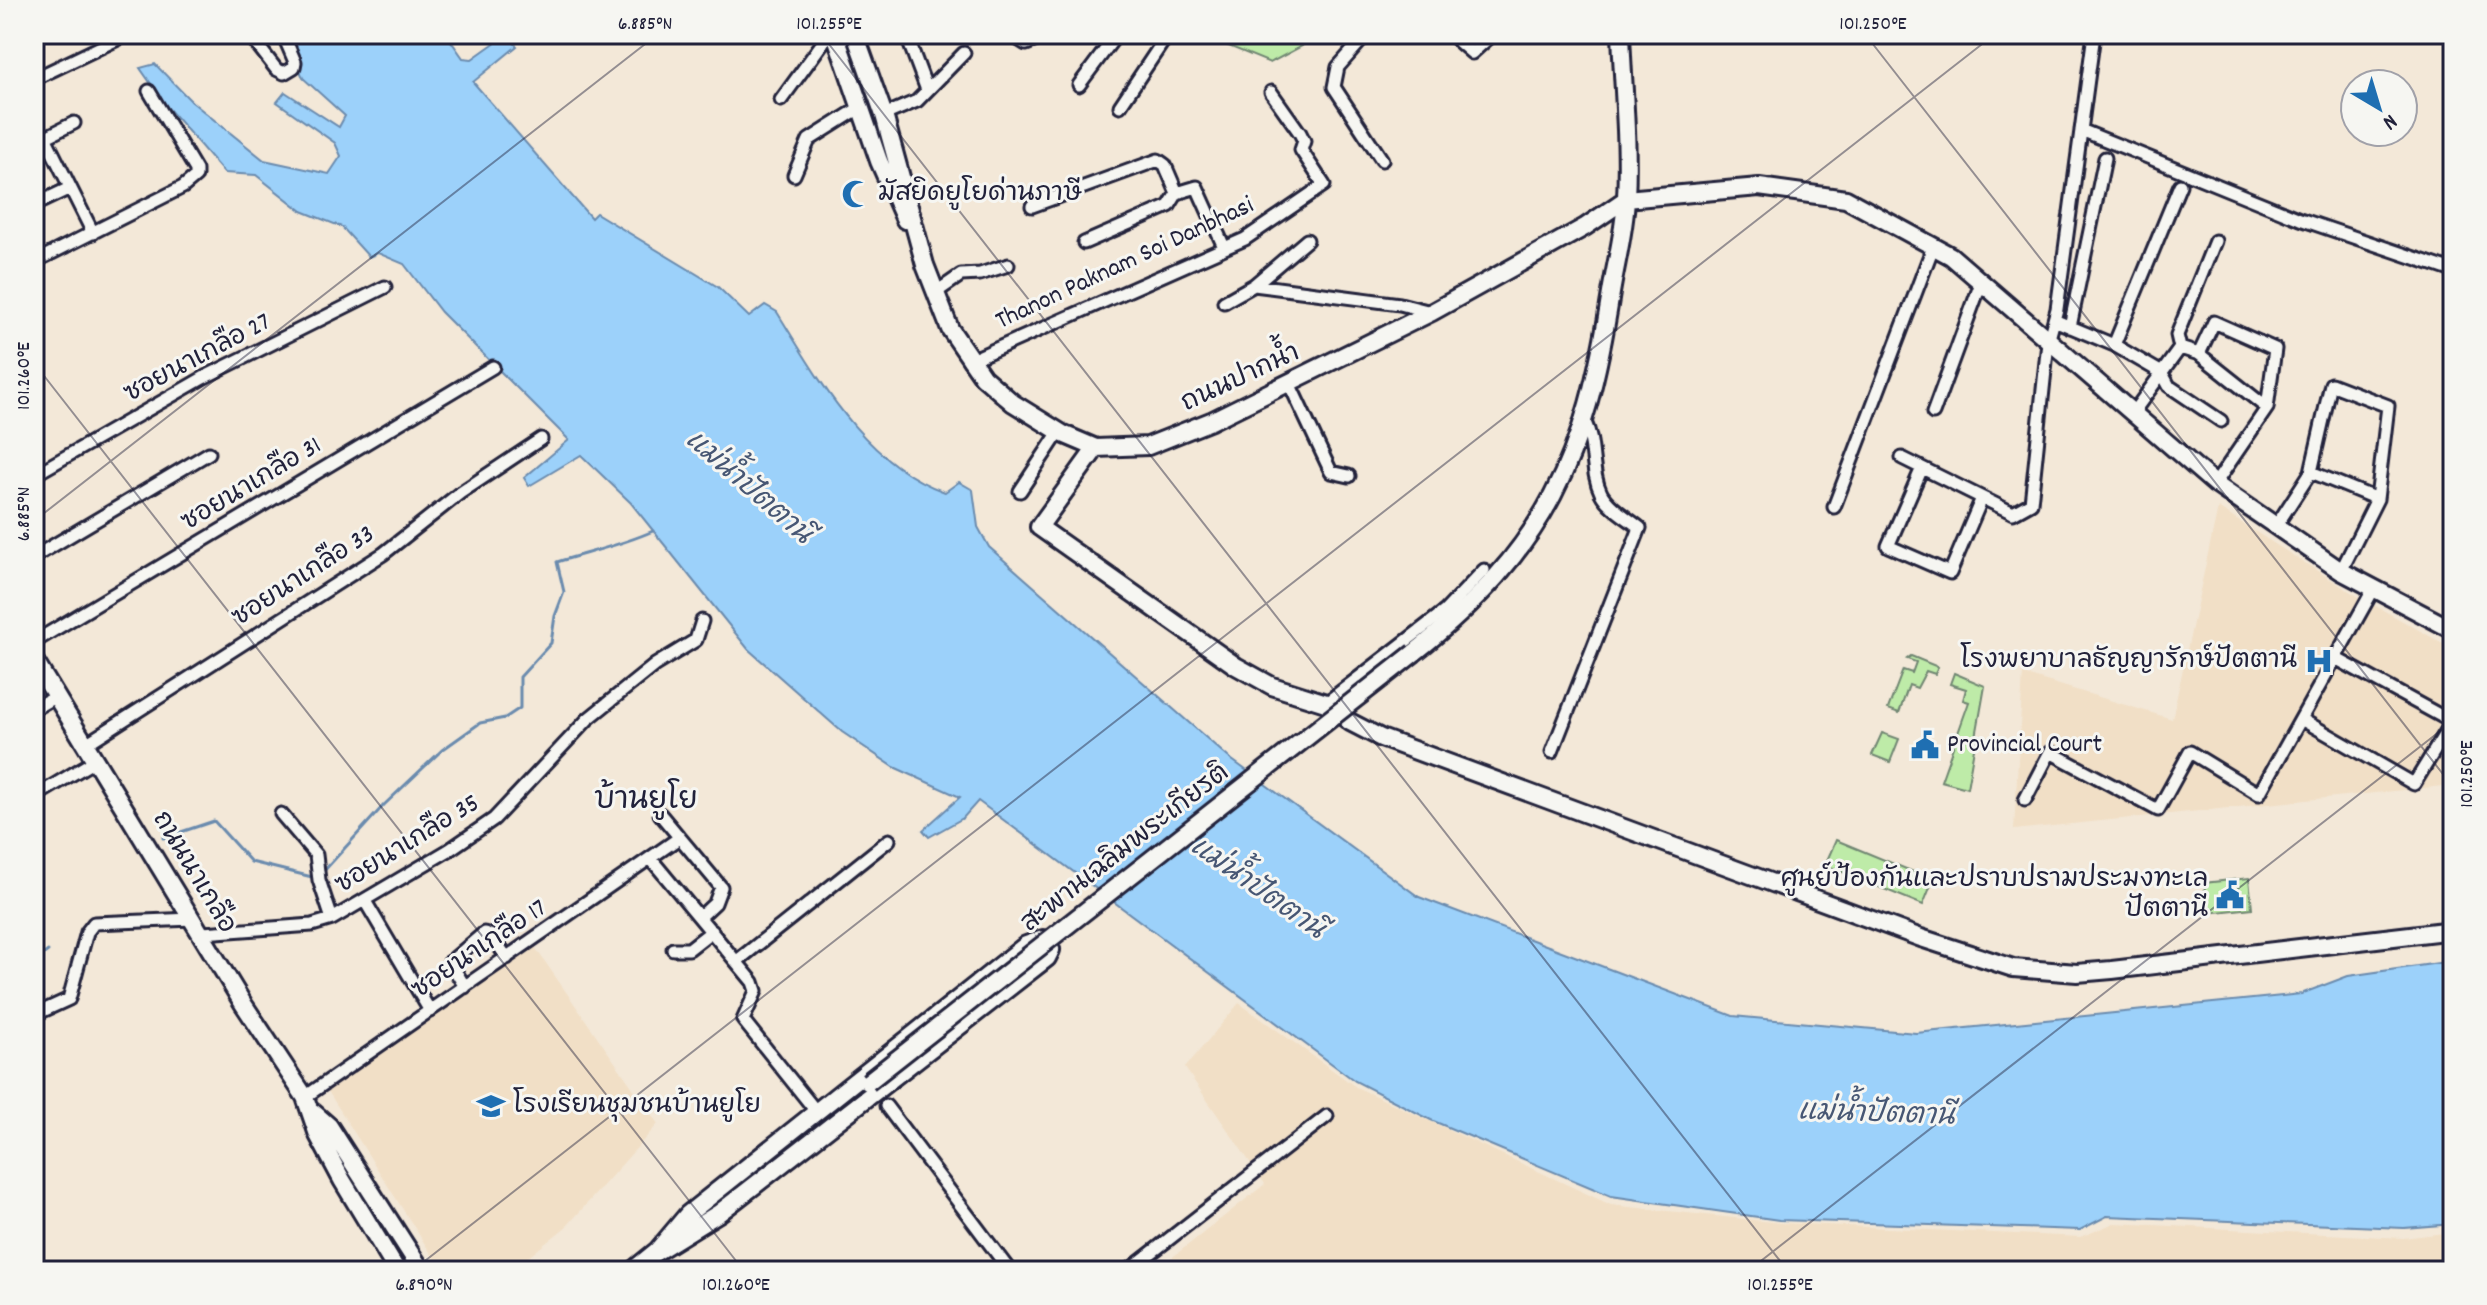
<svg xmlns="http://www.w3.org/2000/svg" width="2487" height="1305" viewBox="0 0 2487 1305" font-family="Dekko,'Playpen Sans Thai',sans-serif">
	<rect width="100%" height="100%" fill="#f3e8d8"/>
	<filter id="ink" filterUnits="userSpaceOnUse"><feTurbulence type="fractalNoise" baseFrequency=".0125" numOctaves="2"/><feDisplacementMap in="SourceGraphic" scale="16" xChannelSelector="R" yChannelSelector="G"/><feConvolveMatrix kernelMatrix="1 2 1 2 8 2 1 2 1" color-interpolation-filters="sRGB"/></filter>
	<g filter="url(#ink)">
		<!-- built -->
		<path fill="#f1dfc6" d="M 2218,508 L 2354,594 L 2453,649 L 2453,785 L 2014,830 L 2023,674 L 2172,719 Z
			M 534,946 L 658,1124 L 567,1226 L 511,1271 L 442,1271 L 326,1088 Z
			M 1239,1003 L 1356,1087 L 1611,1205 L 1782,1223 L 2081,1237 L 2114,1223 L 2403,1238 L 2453,1232 L 2453,1271 L 1155,1271 L 1265,1184 L 1185,1068 Z"/>
		<!-- green -->
		<path fill="#beeba8" stroke="#708672" stroke-width="2" d="M 1216,34 L 1312,34 L 1302,46 L 1270,63 L 1226,45 Z
			M 1911,656 L 1938,667 L 1935,674 L 1926,671 L 1917,688 L 1909,685 L 1899,713 L 1888,709 L 1903,670 L 1912,673 L 1916,662 L 1907,659 Z
			M 1954,673 L 1985,686 L 1967,788 L 1941,781 L 1969,702 L 1963,700 L 1966,689 L 1950,684 Z
			M 1882,733 L 1899,739 L 1890,762 L 1872,755 Z
			M 1836,840 L 1933,880 L 1923,905 L 1825,865 Z
			M 2249,878 L 2252,908 L 2208,913 L 2204,883 Z"/>
		<!-- water -->
		<path fill="#9cd1fa" stroke="#6b8bae" stroke-width="2" d="M 285,34 L 446,34 L 463,58 L 472,59 L 507,34 L 517,46 L 473,82 L 591,218 L 596,213 L 718,287 L 749,317 L 765,305 L 777,312 C 820,381 865,464 945,492 L 959,482 L 973,490 L 978,527 L 989,547 L 1228,757 L 1419,897 L 1733,1016 L 1916,1033 L 2301,994 L 2348,976 L 2453,961 L 2453,1224 L 2404,1228 L 2107,1216 L 2080,1230 L 1779,1220 L 1611,1196 L 1431,1120 L 1355,1081 L 978,801 L 963,818 L 929,837 L 923,830 L 960,797 L 894,767 L 842,732 L 748,649 L 631,503 L 581,455 L 529,486 L 524,478 L 569,440 L 441,312 L 404,264 L 378,253 L 369,257 L 342,227 L 302,211 L 256,175 L 224,173 L 168,108 L 140,68 L 155,64 L 192,102 L 264,160 L 329,174 L 341,156 L 335,143 L 277,102 L 285,92 L 339,127 L 345,116 L 303,78 Z"/>
		<g fill="none" stroke-linecap="round" stroke-linejoin="round">
			<!-- stream -->
			<path stroke="#6b8bae" stroke-width="3" d="M 163,838 L 214,821 L 251,862 L 312,877 L 316,875
				M 323,872 L 384,805 L 442,750 L 480,723 L 505,718 L 520,708 L 520,677 L 551,643 L 555,616 L 564,592 L 557,562 C 589,552 622,545 653,531
				M 34,961 L 48,951"/>
			<defs>
				<path id="street" d="M 249,34 L 276,69 L 284,73 L 294,67 L 295,62 L 283,34
					M 906,34 L 927,90
					M 1010,34 L 1026,44 L 1044,37
					M 1367,34 L 1338,67 L 1334,87 L 1382,160
					M 1450,34 L 1472,53 L 1493,34
					M 34,79 L 128,34
					M 1079,85 L 1117,34
					M 781,100 L 829,34
					M 1120,106 L 1168,34
					M 884,115 L 917,101 L 964,53
					M 2081,130 L 2300,219 L 2453,271
					M 45,137 L 93,233
					M 34,143 L 74,123
					M 794,175 L 809,140 L 861,107
					M 34,205 L 70,188
					M 1032,206 L 1158,160 L 1165,165 L 1177,193 L 1197,187 L 1224,247
					M 1084,243 L 1169,206 L 1177,193
					M 34,262 L 183,187 L 196,176 L 196,170 L 149,91
					M 1254,285 L 1307,240
					M 935,293 L 961,275 L 980,274 L 1008,265
					M 1224,302 L 1254,285 L 1400,304 L 1431,312
					M 2054,320 L 2114,345 L 2162,373 L 2169,386 L 2221,421
					M 2070,327 L 2105,158
					M 2114,345 L 2180,185
					M 2180,348 L 2199,354 L 2267,408
					M 2199,354 L 2214,322 L 2275,349 L 2267,408 L 2215,484
					M 969,361 L 1245,239 L 1324,185 L 1301,150 L 1304,141 L 1300,133 L 1271,92
					M 1289,383 L 1331,472 L 1349,476
					M 1933,413 L 1981,283
					M 2132,414 L 2180,348 L 2177,335 L 2215,241
					M 1902,458 L 2013,513 L 2031,503 L 2048,342 L 2057,309 L 2094,34
					M 1922,468 L 1888,546 L 1950,573 L 1982,498
					M 2311,472 L 2377,499
					M 34,475 L 203,378 L 385,287
					M 1020,491 L 1059,432
					M 1834,507 L 1933,247
					M 2276,526 L 2311,472 L 2331,384 L 2388,406 L 2377,499 L 2341,571
					M 34,557 L 209,453
					M 34,642 L 493,367
					M 1326,703 L 1445,611 L 1484,570
					M 34,709 L 56,696
					M 2301,719 L 2414,784 L 2452,722 L 2335,658
					M 86,744 L 383,554 L 460,493 L 541,439
					M 1552,752 L 1640,528 C 1628,518 1608,507 1601,493 C 1590,471 1596,445 1585,422
					M 34,797 L 96,760
					M 2025,800 L 2050,752 L 2158,810 L 2190,752 L 2259,794 L 2373,590
					M 281,814 L 316,855 L 319,880 L 332,919
					M 660,814 L 721,887 L 715,903 L 700,917
					M 651,859 L 753,982 L 756,991 L 743,1020 L 815,1110
					M 365,901 L 430,1011
					M 203,933 L 312,925 L 332,919 L 449,850 L 494,819 L 588,719 L 655,665 L 696,640 L 702,621
					M 673,949 L 689,949 L 712,931
					M 737,961 L 889,840
					M 465,987 L 450,962 L 484,933 L 492,936 L 507,958
					M 34,1015 L 69,999 L 87,932 L 94,923 L 193,919
					M 305,1097 L 679,838
					M 886,1106 L 1010,1271
					M 1128,1271 L 1327,1116"/>
				<path id="secondary" d="M 835,34 L 879,161 L 905,220
					M 855,34 L 884,115 L 925,265 L 950,329 L 983,377 L 1013,403 L 1063,434 L 1096,448 L 1148,446 L 1211,421 L 1432,312 L 1585,227 L 1626,199
					M 1626,199 L 1759,187 L 1846,199 L 1951,256 L 2215,484 L 2341,571 L 2453,630
					M 1096,448 L 1039,527 L 1236,666 L 1272,686 L 1326,703 L 1350,722 L 1381,738 L 1921,938 L 2013,968 L 2077,973 L 2112,970 L 2453,930
					M 1414,653 C 1547,547 1585,459 1611,293 C 1616,262 1625,229 1626,198 C 1629,144 1623,88 1621,34
					M 34,660 L 244,1005 L 305,1097 L 318,1135 L 342,1180 L 397,1271
					M 1043,939 L 1051,950 L 1047,958 L 719,1213 L 656,1252 L 688,1214 L 1026,945 Z
					M 313,1112 L 329,1126 L 422,1271
					M 632,1271 L 664,1245"/>
			</defs>
			<!-- street casing -->
			<use href="#street" stroke="#22223b" stroke-width="17"/>
			<!-- secondary casing -->
			<use href="#secondary" stroke="#22223b" stroke-width="22"/>
			<!-- street -->
			<use href="#street" stroke="#f6f6f2" stroke-width="11"/>
			<!-- secondary -->
			<use href="#secondary" stroke="#f6f6f2" stroke-width="16"/>
			<defs>
				<path id="secondary-bridge" d="M 868,1082 L 1414,653"/>
			</defs>
			<!-- secondary-bridge casing -->
			<use href="#secondary-bridge" stroke="#22223b" stroke-width="22" stroke-linecap="butt"/>
			<!-- secondary-bridge -->
			<use href="#secondary-bridge" stroke="#f6f6f2" stroke-width="16"/>
		</g>
	</g>
	<!-- ticks -->
	<path fill="none" stroke="#22223b" stroke-width="2" stroke-opacity="0.45" d="M 821,34 L 1788,1271M 1865,34 L 2453,787M 34,363 L 744,1271M 34,521 L 658,34M 412,1271 L 1995,34M 1748,1271 L 2453,721"/>
	<!-- icons -->
	<defs>
		<symbol id="mosque-bare" viewBox="-9 -9 18 18"><path d="M3.5-4.9A6 6 0 1 0 3.5 4.9A5 5 0 1 1 3.5-4.9Z" fill="#1f6fb2" stroke="#f6f6f2" stroke-width="2.5" paint-order="stroke"/></symbol>
		<symbol id="hospital-bare" viewBox="-9 -9 18 18"><path d="M-5-5h3v3.5h4V-5h3V5h-3V1.5h-4V5h-3Z" fill="#1f6fb2" stroke="#f6f6f2" stroke-width="2.5" paint-order="stroke"/></symbol>
		<symbol id="civic-bare" viewBox="-9 -9 18 18"><path d="M-.6-6.5H3V-4.5H.6V-3L4-1V1h2V6H-6V1h2V-1L-.6-3ZM-1.2 2.5V6h2.4V2.5Z" fill="#1f6fb2" stroke="#f6f6f2" stroke-width="2.5" paint-order="stroke"/></symbol>
		<symbol id="school-bare" viewBox="-9 -9 18 18"><path d="M0-5L7-2L0 1L-7-2ZM-4 1L0 2.5L4 1V4Q0 6-4 4Z" fill="#1f6fb2" stroke="#f6f6f2" stroke-width="2.5" paint-order="stroke"/></symbol>
	</defs>
	<g fill-rule="evenodd">
		<use href="#mosque-bare" x="836" y="174" width="40" height="40"/>
		<use href="#hospital-bare" x="2299" y="641" width="40" height="40"/>
		<use href="#civic-bare" x="1905" y="725" width="40" height="40"/>
		<use href="#civic-bare" x="2210" y="875" width="40" height="40"/>
		<use href="#school-bare" x="471" y="1086" width="40" height="40"/>
	</g>
	<g text-anchor="middle" dominant-baseline="central" stroke-width="6" stroke-linejoin="round" paint-order="stroke">
		<!-- poi labels -->
		<g font-size="26" fill="#22223b" stroke="#f6f6f2" text-anchor="start">
			<text x="878" y="194">มัสยิดยูโยด่านภาษี</text>
			<text x="2297" y="661" text-anchor="end">โรงพยาบาลธัญญารักษ์ปัตตานี</text>
			<text x="1947" y="745">Provincial Court</text>
			<text x="2208" y="880" text-anchor="end">ศูนย์ป้องกันและปราบปรามประมงทะเล<tspan x="2208" dy="30">ปัตตานี</tspan></text>
			<text x="513" y="1106">โรงเรียนชุมชนบ้านยูโย</text>
		</g>
		<!-- street labels -->
		<g font-size="26" fill="#22223b" stroke="#f6f6f2">
			<text transform="translate(1125 264) rotate(-25)">Thanon Paknam Soi Danbhasi</text>
			<text transform="translate(198 359) rotate(-28)">ซอยนาเกลือ 27</text>
			<text transform="translate(1241 379) rotate(-25)">ถนนปากน้ำ</text>
			<text transform="translate(252 485) rotate(-31)">ซอยนาเกลือ 31</text>
			<text transform="translate(304 577) rotate(-33)">ซอยนาเกลือ 33</text>
			<text transform="translate(408 845) rotate(-32)">ซอยนาเกลือ 35</text>
			<text transform="translate(1126 849) rotate(-38)">สะพานเฉลิมพระเกียรติ</text>
			<text transform="translate(193 873) rotate(59)">ถนนนาเกลือ</text>
			<text transform="translate(480 950) rotate(-34)">ซอยนาเกลือ 17</text>
		</g>
		<!-- water labels -->
		<g font-size="28" font-style="italic" fill="#475774" stroke="#f6f6f2">
			<text transform="translate(747 489) rotate(41)">แม่น้ำปัตตานี</text>
			<text transform="translate(1256 890) rotate(35)">แม่น้ำปัตตานี</text>
			<text transform="translate(1876 1116) rotate(2)">แม่น้ำปัตตานี</text>
		</g>
		<!-- quarter labels -->
		<g font-size="30" fill="#22223b" stroke="#f6f6f2">
			<text x="646" y="802">บ้านยูโย</text>
		</g>
	</g>
	<!-- margin -->
	<rect width="2487" height="1305" fill="none" stroke="#f6f6f2" stroke-width="88"/>
	<!-- north arrow -->
	<g transform="translate(2379 108) rotate(142)"><circle r="38" fill="#f6f6f2" stroke="#a1a1a9" stroke-width="2"/>
	<path d="M0-6L14 30L0 20L-14 30Z" fill="#1f6fb2"/>
	<text y="-12" font-size="22" font-weight="bold" text-anchor="middle" fill="#22223b">N</text>
	</g>
	<rect x="44" y="44" width="2399" height="1217" fill="none" stroke="#22223b" stroke-width="3"/>
	<g font-size="20" text-anchor="middle" fill="#22223b">
		<text x="645" y="29">6.885°N</text>
		<text x="829" y="29">101.255°E</text>
		<text x="1873" y="29">101.250°E</text>
		<text transform="translate(22 376) rotate(-90)" y="7">101.260°E</text>
		<text transform="translate(22 514) rotate(-90)" y="7">6.885°N</text>
		<text transform="translate(2465 774) rotate(-90)" y="7">101.250°E</text>
		<text x="424" y="1290">6.890°N</text>
		<text x="736" y="1290">101.260°E</text>
		<text x="1780" y="1290">101.255°E</text>
	</g>
</svg>
